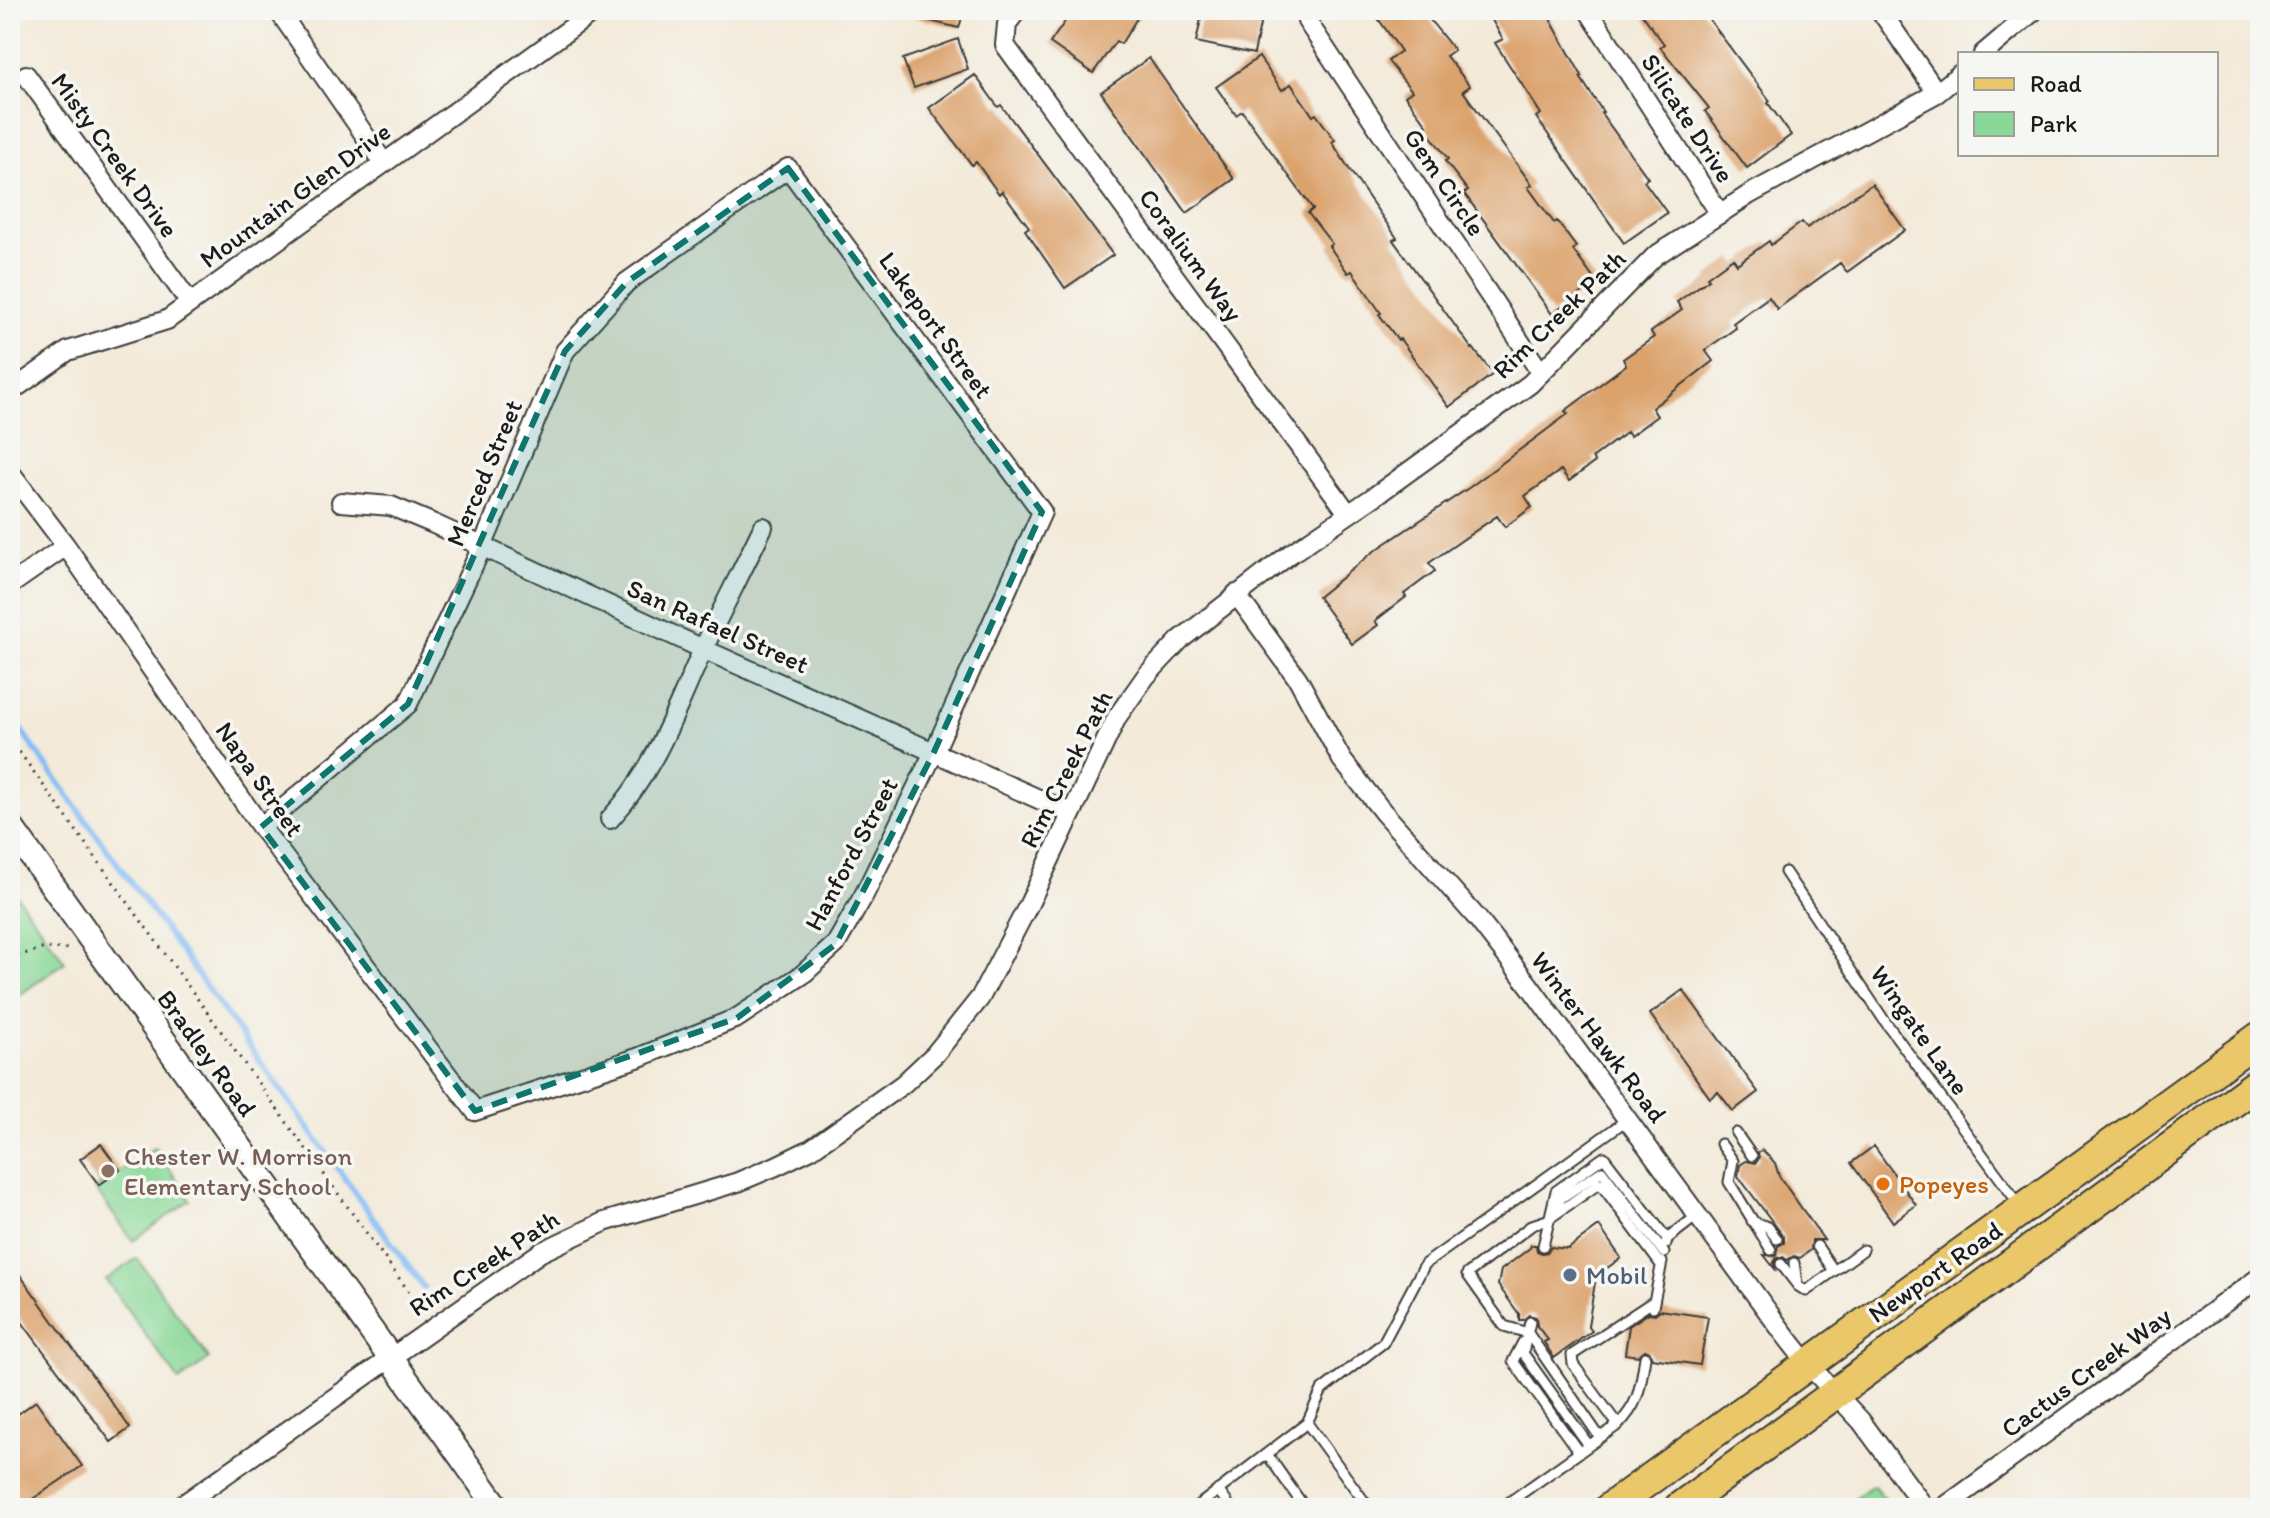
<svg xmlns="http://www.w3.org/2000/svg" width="2270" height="1518" viewBox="0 0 2270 1518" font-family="Itim,sans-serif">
	<rect width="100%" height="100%" fill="#f6f6f2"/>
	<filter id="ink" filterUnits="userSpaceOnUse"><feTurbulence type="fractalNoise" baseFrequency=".0125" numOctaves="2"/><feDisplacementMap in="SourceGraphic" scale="16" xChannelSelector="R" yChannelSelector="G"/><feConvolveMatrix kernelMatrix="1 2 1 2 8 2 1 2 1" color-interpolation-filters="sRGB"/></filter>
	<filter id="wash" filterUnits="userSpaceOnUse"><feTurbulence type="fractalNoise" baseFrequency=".006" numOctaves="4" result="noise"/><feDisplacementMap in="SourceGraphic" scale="32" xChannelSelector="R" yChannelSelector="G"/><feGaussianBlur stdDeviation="1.8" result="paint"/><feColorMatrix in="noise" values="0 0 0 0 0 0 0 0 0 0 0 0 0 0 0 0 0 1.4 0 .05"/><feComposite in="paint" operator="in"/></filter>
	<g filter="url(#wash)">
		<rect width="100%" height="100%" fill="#f3ead9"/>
		<!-- green -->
		<path fill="#89d897" stroke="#527a5a" stroke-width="2" d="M 10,886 L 65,962 L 10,1002 Z
			M 155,1147 L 190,1200 L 133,1241 L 95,1189 Z
			M 137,1258 L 209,1359 L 179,1381 L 106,1280 Z
			M 1873,1485 L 1892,1508 L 1864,1508 L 1856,1497 Z"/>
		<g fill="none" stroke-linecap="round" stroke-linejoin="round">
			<!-- stream -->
			<path stroke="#83bcf4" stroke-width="6" d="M 10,715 L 424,1288"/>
		</g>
		<g id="blocks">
			<!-- building -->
			<path fill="#dba26c" d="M 910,10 L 964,10 L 959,28 L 909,16 Z
				M 1073,10 L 1142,10 L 1121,44 L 1116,41 L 1093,73 L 1050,43 Z
				M 1203,10 L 1263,10 L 1254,54 L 1196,42 Z
				M 1387,10 L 1443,10 L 1430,20 L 1454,50 L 1446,56 L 1470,86 L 1463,91 L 1532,185 L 1528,187 L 1554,223 L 1557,221 L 1576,247 L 1573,250 L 1596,282 L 1552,314 L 1464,193 L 1468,191 L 1445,161 L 1448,159 L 1424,127 L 1427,125 L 1405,96 L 1412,91 L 1388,61 L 1401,51 L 1377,17 Z
				M 1486,10 L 1545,10 L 1582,76 L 1580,77 L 1603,112 L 1601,113 L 1648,178 L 1644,181 L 1667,213 L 1624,243 L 1536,117 L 1541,114 L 1495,43 L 1503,39 Z
				M 1639,10 L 1702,10 L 1770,101 L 1768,103 L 1791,135 L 1747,168 L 1705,111 L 1709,108 L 1660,47 L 1664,44 Z
				M 958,39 L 968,69 L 914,88 L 903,59 Z
				M 1259,57 L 1282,90 L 1291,84 L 1313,116 L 1316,114 L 1335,140 L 1332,142 L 1353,175 L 1397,238 L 1393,240 L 1472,349 L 1473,348 L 1493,374 L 1449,407 L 1400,339 L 1398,340 L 1379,314 L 1381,313 L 1352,271 L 1348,273 L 1329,246 L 1332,244 L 1308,213 L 1313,209 L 1265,143 L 1242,111 L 1236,115 L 1216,87 Z
				M 1149,58 L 1234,179 L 1187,213 L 1101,92 Z
				M 975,75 L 998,107 L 1001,105 L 1113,255 L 1065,288 L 1025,230 L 1029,227 L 1002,191 L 999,194 L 976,162 L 972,165 L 929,108 Z
				M 1872,184 L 1905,230 L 1847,272 L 1840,263 L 1777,309 L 1769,297 L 1733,323 L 1736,328 L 1705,350 L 1713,361 L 1652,408 L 1657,416 L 1630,436 L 1627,432 L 1592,458 L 1595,462 L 1569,481 L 1561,470 L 1525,496 L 1532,507 L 1505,527 L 1497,516 L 1429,563 L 1435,571 L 1404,594 L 1406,597 L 1375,621 L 1378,625 L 1352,644 L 1318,597 L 1373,552 L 1470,487 L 1568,414 L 1565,411 L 1626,365 L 1623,359 L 1654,337 L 1651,332 L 1682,310 L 1677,302 L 1709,279 L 1707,277 L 1733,258 L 1737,264 L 1769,241 L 1771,245 L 1802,222 L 1807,228 Z
				M 1683,990 L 1758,1092 L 1733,1111 L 1718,1092 L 1710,1098 L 1650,1014 Z
				M 101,1144 L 120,1170 L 99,1185 L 80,1159 Z
				M 1874,1146 L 1916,1205 L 1893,1222 L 1851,1163 Z
				M 1762,1150 L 1775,1163 L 1779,1176 L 1824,1240 L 1812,1240 L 1811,1250 L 1800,1258 L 1794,1256 L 1787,1260 L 1783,1257 L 1777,1258 L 1774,1262 L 1775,1269 L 1764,1255 L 1776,1256 L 1778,1246 L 1784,1243 L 1784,1237 L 1738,1176 L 1740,1165 L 1746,1161 L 1756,1163 L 1759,1158 L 1758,1152 Z
				M 1599,1226 L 1621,1258 L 1596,1276 L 1588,1326 L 1592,1331 L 1554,1358 L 1544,1342 L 1548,1340 L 1537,1326 L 1536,1317 L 1529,1315 L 1523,1320 L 1519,1320 L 1519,1314 L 1498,1285 L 1501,1270 L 1530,1248 L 1531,1245 L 1536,1245 L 1537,1251 L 1542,1253 L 1548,1252 L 1551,1247 L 1568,1249 Z
				M 10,1261 L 130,1428 L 111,1442 L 10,1306 Z
				M 1660,1310 L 1708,1317 L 1700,1365 L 1652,1358 L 1650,1352 L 1645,1350 L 1638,1356 L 1625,1354 L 1629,1326 L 1649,1313 L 1655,1314 Z
				M 36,1401 L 82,1466 L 19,1508 L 10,1508 L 10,1420 Z"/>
		</g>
	</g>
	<g filter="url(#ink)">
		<use href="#blocks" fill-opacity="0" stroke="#3c3b38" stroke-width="2"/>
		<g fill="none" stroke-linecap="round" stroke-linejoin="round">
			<defs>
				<path id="service" d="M 1785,872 L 1884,1020 L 2021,1207
					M 1736,1133 L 1752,1156
					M 1721,1144 L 1733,1161 L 1729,1182 L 1771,1250
					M 1554,1209 L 1561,1198 L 1602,1171 L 1664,1253
					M 1752,1221 L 1768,1227 L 1777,1239
					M 1666,1244 L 1667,1239 L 1698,1215
					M 1543,1246 L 1556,1191 L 1604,1157 L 1667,1239
					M 1817,1246 L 1834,1271
					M 1794,1263 L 1797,1283
					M 1781,1264 L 1798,1286 L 1806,1291 L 1863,1250
					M 1653,1307 L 1662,1262
					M 1530,1322 L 1523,1353 L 1588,1444
					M 1523,1342 L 1513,1361 L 1578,1451
					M 1307,1423 L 1369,1508
					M 1618,1425 L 1573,1364 L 1572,1355 L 1654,1301
					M 1599,1436 L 1528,1333 L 1504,1326 L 1467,1274 L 1532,1225 L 1547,1220 L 1600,1183 L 1661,1265
					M 1267,1454 L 1305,1508
					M 1218,1490 L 1231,1508
					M 1195,1508 L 1307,1423 L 1322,1390 L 1383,1343 L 1425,1264 L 1628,1119
					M 1501,1508 L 1618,1425 C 1640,1403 1640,1387 1645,1357"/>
				<path id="minor" d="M 278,10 L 384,163
					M 1017,10 L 1007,24 L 1005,45 L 1348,513
					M 1588,10 L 1720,214
					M 1880,10 L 1937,93
					M 1307,21 L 1541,373
					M 1983,54 L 2035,10
					M 26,75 L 190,303
					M 10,392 L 68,351 L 167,320 L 596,10
					M 10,472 L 66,546 L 261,827 L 475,1111 L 637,1058 L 737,1018 L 802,975 L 836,944 L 864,895 L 934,752 L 1042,512 L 788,168 L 627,282 L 565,351 L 482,547 L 408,704 L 261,827
					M 341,502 L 391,506 L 434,524 L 703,649 L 1070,813
					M 10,585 L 66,546
					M 1236,594 L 1298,679 L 1342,760 L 1383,812 L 1477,918 L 1529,985 L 1782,1331 L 1807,1363 L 1861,1421 L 1925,1508
					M 610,819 C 654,772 675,712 701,654 C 721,611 743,569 763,527
					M 178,1508 L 541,1252 L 604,1222 L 738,1182 L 776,1166 L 811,1149 L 903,1084 L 935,1054 L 980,998 L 1029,904 L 1117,717 L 1146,676 L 1180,640 L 1290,554 L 1375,496 L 1530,384 L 1655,256 L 1750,194 L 1937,93 L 1960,74
					M 1943,1508 L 2260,1277"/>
				<path id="tertiary" d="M 10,826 L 498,1508"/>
				<path id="primary" d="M 1610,1508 L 2260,1037
					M 1679,1508 L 2260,1082"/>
			</defs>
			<!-- service casing -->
			<use href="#service" stroke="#3c3b38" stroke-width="13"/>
			<!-- minor casing -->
			<use href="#minor" stroke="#3c3b38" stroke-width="22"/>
			<!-- tertiary casing -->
			<use href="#tertiary" stroke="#3c3b38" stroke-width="28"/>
			<!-- primary casing -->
			<use href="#primary" stroke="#3c3b38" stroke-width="34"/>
			<!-- path -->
			<path stroke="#3c3b38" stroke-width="3" stroke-dasharray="2 6" stroke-linecap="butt" d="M 10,739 L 417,1303
				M 10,958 L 45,948 L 71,949"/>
			<!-- service -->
			<use href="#service" stroke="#fff" stroke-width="9"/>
			<!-- minor -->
			<use href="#minor" stroke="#fff" stroke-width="18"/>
			<!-- tertiary -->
			<use href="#tertiary" stroke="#fff" stroke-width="24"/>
			<!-- primary -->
			<use href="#primary" stroke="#eac769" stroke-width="30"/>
		</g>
	</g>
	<!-- marked area -->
	<path fill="#0f766e" fill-opacity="0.2" stroke="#0f766e" stroke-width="6" stroke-dasharray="16 10" stroke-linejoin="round" d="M 788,168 L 1042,512 L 934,752 L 836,944 L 737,1018 L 475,1111 L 261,827 L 408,704 L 565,351 L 627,282 Z"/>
	<!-- markers -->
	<circle fill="#8d6e63" stroke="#f6f6f2" stroke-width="3" cx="108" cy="1171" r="8"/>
	<circle fill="#e8710a" stroke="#f6f6f2" stroke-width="3" cx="1883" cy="1184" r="8"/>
	<circle fill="#5c6f8a" stroke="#f6f6f2" stroke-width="3" cx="1570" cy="1275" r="8"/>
	<g text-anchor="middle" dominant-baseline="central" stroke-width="7" stroke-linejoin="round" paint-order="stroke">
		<!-- street labels -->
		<g font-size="26" fill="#1c1c1c" stroke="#f6f6f2">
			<text transform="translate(1688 118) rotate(57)">Silicate Drive</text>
			<text transform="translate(115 155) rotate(54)">Misty Creek Drive</text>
			<text transform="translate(1445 182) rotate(56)">Gem Circle</text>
			<text transform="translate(295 195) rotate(-36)">Mountain Glen Drive</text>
			<text transform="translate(1191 255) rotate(54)">Coralium Way</text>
			<text transform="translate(1559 314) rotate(-44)">Rim Creek Path</text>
			<text transform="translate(936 325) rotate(54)">Lakeport Street</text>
			<text transform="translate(484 473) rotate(-67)">Merced Street</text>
			<text transform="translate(718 626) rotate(24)">San Rafael Street</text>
			<text transform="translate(1066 769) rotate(-63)">Rim Creek Path</text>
			<text transform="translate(260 779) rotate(55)">Napa Street</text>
			<text transform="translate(851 854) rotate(-62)">Hanford Street</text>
			<text transform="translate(1920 1030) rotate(55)">Wingate Lane</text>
			<text transform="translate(1599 1037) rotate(53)">Winter Hawk Road</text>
			<text transform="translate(207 1053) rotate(54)">Bradley Road</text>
			<text transform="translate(484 1263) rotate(-33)">Rim Creek Path</text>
			<text transform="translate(1935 1272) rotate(-35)">Newport Road</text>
			<text transform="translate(2086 1372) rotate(-36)">Cactus Creek Way</text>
		</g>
		<!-- education labels -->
		<g font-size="26" fill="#785e54" stroke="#f6f6f2" text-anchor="start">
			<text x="124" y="1156">Chester W. Morrison<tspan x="124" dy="30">Elementary School</tspan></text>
		</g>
		<!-- food labels -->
		<g font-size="26" fill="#c56008" stroke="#f6f6f2" text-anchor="start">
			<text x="1899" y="1184">Popeyes</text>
		</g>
		<!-- service labels -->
		<g font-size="26" fill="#4e5e75" stroke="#f6f6f2" text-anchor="start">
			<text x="1586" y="1275">Mobil</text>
		</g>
	</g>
	<!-- margin -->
	<rect width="2270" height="1518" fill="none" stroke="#f6f6f2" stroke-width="40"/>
	<!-- legend -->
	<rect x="1958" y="52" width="260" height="104" fill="#f6f6f2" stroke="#9f9f9c" stroke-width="2"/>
	<rect x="1974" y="78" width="40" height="12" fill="#eac769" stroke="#9f9f9c" stroke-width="2"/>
	<text x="2030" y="92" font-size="24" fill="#1c1c1c">Road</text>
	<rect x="1974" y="112" width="40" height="24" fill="#89d897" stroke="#9f9f9c" stroke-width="2"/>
	<text x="2030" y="132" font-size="24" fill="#1c1c1c">Park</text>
</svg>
